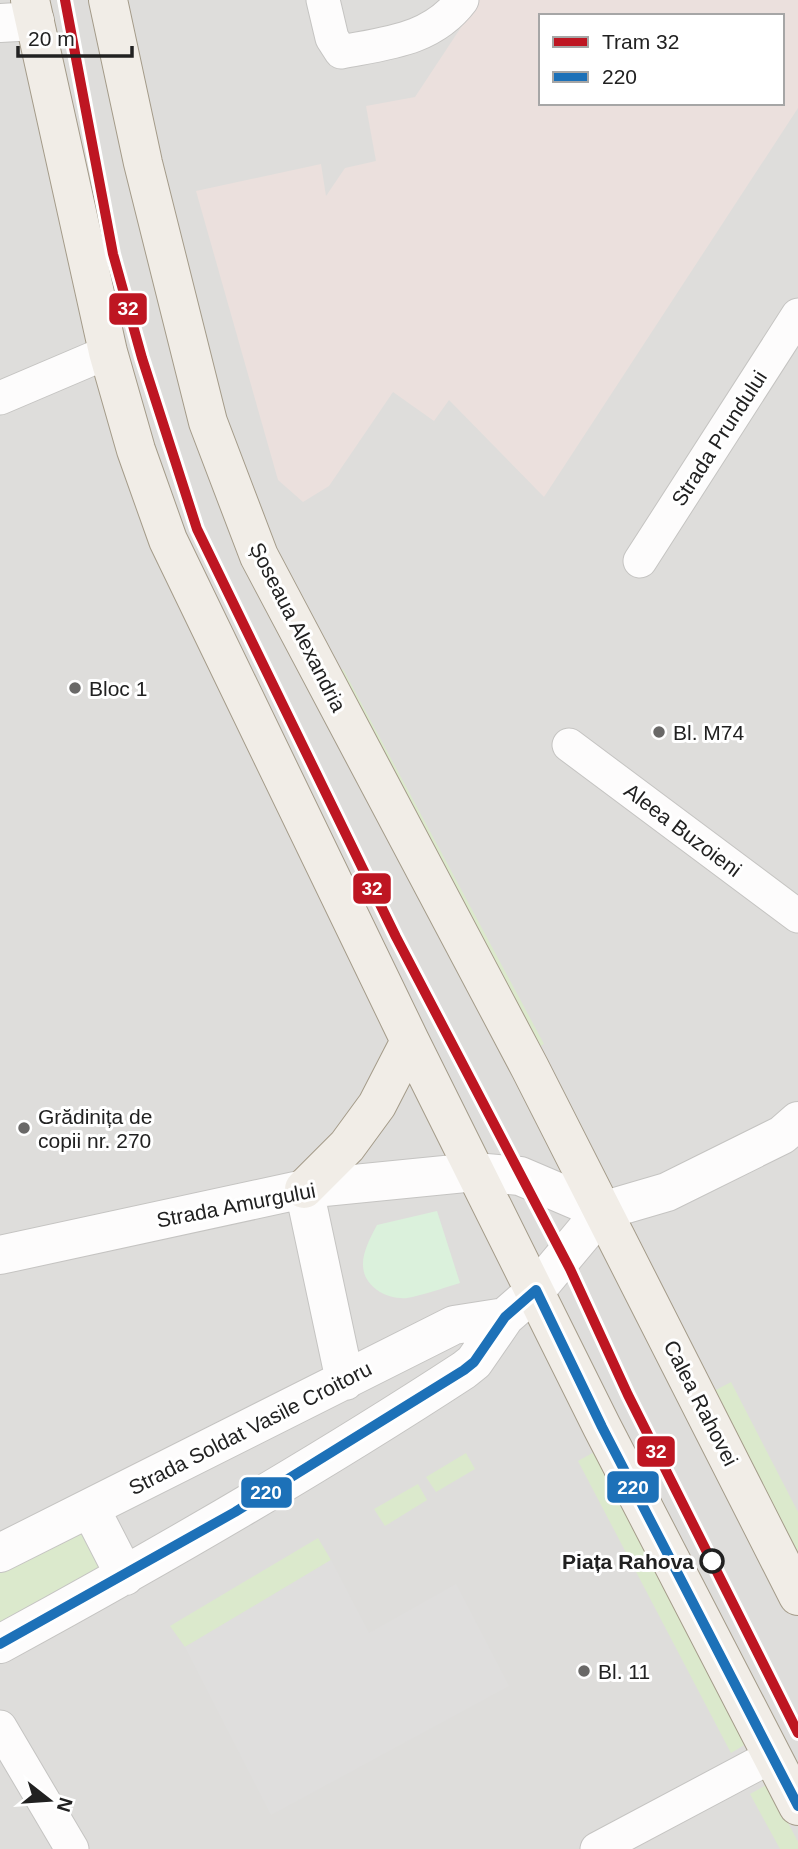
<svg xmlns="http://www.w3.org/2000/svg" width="798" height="1849" viewBox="0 0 798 1849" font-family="Helvetica,sans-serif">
	<rect width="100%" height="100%" fill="#efedea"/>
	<!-- residential -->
	<path fill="#dedddb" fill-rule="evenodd" d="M 0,0 L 798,0 L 798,1849 L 0,1849 ZM 541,16 L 782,16 L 782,103 L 541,103 Z"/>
	<!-- commercial -->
	<path fill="#ebe0dd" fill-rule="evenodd" d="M 479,0 L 798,0 L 798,108 L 544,497 L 449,400 L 434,421 L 393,392 L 329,486 L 303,502 L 278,480 L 196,191 L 321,164 L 326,196 L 345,168 L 376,161 L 366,106 L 415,97 ZM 541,16 L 782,16 L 782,103 L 541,103 Z"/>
	<!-- grass -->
	<path fill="#dbe9cc" d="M 343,669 L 544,1044 L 537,1048 L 339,672 Z
		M 731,1382 L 798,1512 L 798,1557 L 714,1391 Z
		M 596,1451 L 746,1744 L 731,1753 L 578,1461 Z
		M 466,1453 L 475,1469 L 436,1492 L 426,1477 Z
		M 418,1484 L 427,1500 L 385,1526 L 374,1509 Z
		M 90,1527 L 109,1568 L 0,1626 L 0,1571 Z
		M 318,1538 L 331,1560 L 185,1647 L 170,1626 Z
		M 768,1784 L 798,1842 L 798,1849 L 780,1849 L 750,1794 Z"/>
	<!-- park -->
	<path fill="#dbf1dc" d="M 437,1211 L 460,1283 C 443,1288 424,1295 407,1298 C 398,1299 387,1296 380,1292 C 352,1274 364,1249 377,1225 Z"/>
	<!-- parking -->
	<path fill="#dfdedd" d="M 331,1560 L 369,1633 L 456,1584 L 509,1686 L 271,1815 L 185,1647 Z"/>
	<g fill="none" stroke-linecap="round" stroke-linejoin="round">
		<defs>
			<path id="minor" d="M 323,0 L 332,38 L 341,52 C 387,43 432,40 462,0
				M 0,398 L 108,352
				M 640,561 L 798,315
				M 569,745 L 798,916
				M 0,1727 L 72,1849
				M 597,1849 L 772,1756"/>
			<path id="tertiary" d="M 0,23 L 35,21
				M 304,1189 L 345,1381
				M 602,1211 L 667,1192 L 782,1135 L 798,1121
				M 0,1255 L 304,1189 L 475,1172 L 520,1176 L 602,1211
				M 90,1508 L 125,1576
				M 0,1553 L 454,1325 L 505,1317
				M 0,1644 C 158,1558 314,1468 464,1370 L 474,1362 L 505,1317 L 536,1290 L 602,1211"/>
			<path id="primary" d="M 30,0 L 108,352 L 136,450 L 168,540 L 410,1041 L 602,1427 L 798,1806
				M 108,0 L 143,163 L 208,422 L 259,556 L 530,1068 L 798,1596
				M 304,1189 L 347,1146 L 377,1105 L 410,1041"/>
		</defs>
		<!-- minor casing -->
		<use href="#minor" stroke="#c5c4c2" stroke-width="35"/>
		<!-- tertiary casing -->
		<use href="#tertiary" stroke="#c5c4c2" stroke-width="40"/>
		<!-- primary casing -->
		<use href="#primary" stroke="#a49b89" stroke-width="40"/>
		<!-- minor -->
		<use href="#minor" stroke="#fdfcfc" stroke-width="33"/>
		<!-- tertiary -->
		<use href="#tertiary" stroke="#fdfcfc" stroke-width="38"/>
		<!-- primary -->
		<use href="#primary" stroke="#f1ede7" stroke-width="38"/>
		<defs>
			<path id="bus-1" d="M 0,1644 L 235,1512 L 464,1370 L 474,1362 L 505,1317 L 536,1290 L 602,1427 L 798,1806"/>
		</defs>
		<!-- bus-1 casing -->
		<use href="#bus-1" stroke="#fff" stroke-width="16"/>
		<!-- bus-1 -->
		<use href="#bus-1" stroke="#1d71b8" stroke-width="10"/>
		<defs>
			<path id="tram-1" d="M 65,0 L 113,254 L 142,358 L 197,529 L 396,937 L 570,1269 L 628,1395 L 798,1733"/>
		</defs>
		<!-- tram-1 casing -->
		<use href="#tram-1" stroke="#fff" stroke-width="16"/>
		<!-- tram-1 -->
		<use href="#tram-1" stroke="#be1622" stroke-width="10"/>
	</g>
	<!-- markers -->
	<g fill="#696867" stroke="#fff" stroke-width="2.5">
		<circle cx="75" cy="688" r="7"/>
		<circle cx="659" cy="732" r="7"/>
		<circle cx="24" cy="1128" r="7"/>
		<circle cx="584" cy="1671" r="7"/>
	</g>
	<circle fill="#fff" stroke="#212121" stroke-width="3.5" cx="712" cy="1561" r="11"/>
	<g text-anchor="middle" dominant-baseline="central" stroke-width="6" stroke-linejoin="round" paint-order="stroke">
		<!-- street labels -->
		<g font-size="21" fill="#212121" stroke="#fff">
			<text transform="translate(719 438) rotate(-57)">Strada Prundului</text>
			<text transform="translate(298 627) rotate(63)">Șoseaua Alexandria</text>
			<text transform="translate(683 830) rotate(37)">Aleea Buzoieni</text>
			<text transform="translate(236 1205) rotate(-11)">Strada Amurgului</text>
			<text transform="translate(701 1403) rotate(63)">Calea Rahovei</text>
			<text transform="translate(250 1428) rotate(-27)">Strada Soldat Vasile Croitoru</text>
		</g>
		<!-- poi labels -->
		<g font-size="21" fill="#212121" stroke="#fff" text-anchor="start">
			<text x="89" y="688">Bloc 1</text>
			<text x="673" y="732">Bl. M74</text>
			<text x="38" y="1116">Grădinița de<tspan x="38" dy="24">copii nr. 270</tspan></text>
			<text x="598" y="1671">Bl. 11</text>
		</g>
		<!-- stop labels -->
		<g font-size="21" font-weight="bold" fill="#212121" stroke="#fff" text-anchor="end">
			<text x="694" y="1561">Piața Rahova</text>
		</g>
	</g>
	<g stroke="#fff" stroke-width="2.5">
		<rect x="108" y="292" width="40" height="34" rx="7" fill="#be1622"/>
		<rect x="352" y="872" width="40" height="33" rx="7" fill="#be1622"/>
		<rect x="636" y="1435" width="40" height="33" rx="7" fill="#be1622"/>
		<rect x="606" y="1470" width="54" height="34" rx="7" fill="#1d71b8"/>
		<rect x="240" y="1476" width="53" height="33" rx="7" fill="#1d71b8"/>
	</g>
	<g font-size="19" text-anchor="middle" font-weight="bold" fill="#fff">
		<text x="128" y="315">32</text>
		<text x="372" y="895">32</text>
		<text x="656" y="1458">32</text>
		<text x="633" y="1494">220</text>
		<text x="266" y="1499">220</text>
	</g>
	<!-- legend -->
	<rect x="539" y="14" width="245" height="91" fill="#ffffff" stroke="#a6a6a6" stroke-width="2"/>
	<rect x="553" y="37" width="35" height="10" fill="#be1622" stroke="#a6a6a6" stroke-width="2"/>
	<text x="602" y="49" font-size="21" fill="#212121">Tram 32</text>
	<rect x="553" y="72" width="35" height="10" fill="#1d71b8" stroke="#a6a6a6" stroke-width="2"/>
	<text x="602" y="84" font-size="21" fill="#212121">220</text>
	<!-- north arrow -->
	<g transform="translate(49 1800) rotate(107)" stroke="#ffffff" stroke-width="5" paint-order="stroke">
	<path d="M0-5L12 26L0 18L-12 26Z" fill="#212121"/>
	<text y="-10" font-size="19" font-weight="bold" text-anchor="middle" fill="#212121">N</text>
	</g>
	<!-- scale -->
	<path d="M18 46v10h114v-10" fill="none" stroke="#212121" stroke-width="3.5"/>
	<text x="28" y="46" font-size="21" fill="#212121" stroke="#ffffff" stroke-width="5" paint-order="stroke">20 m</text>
</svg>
